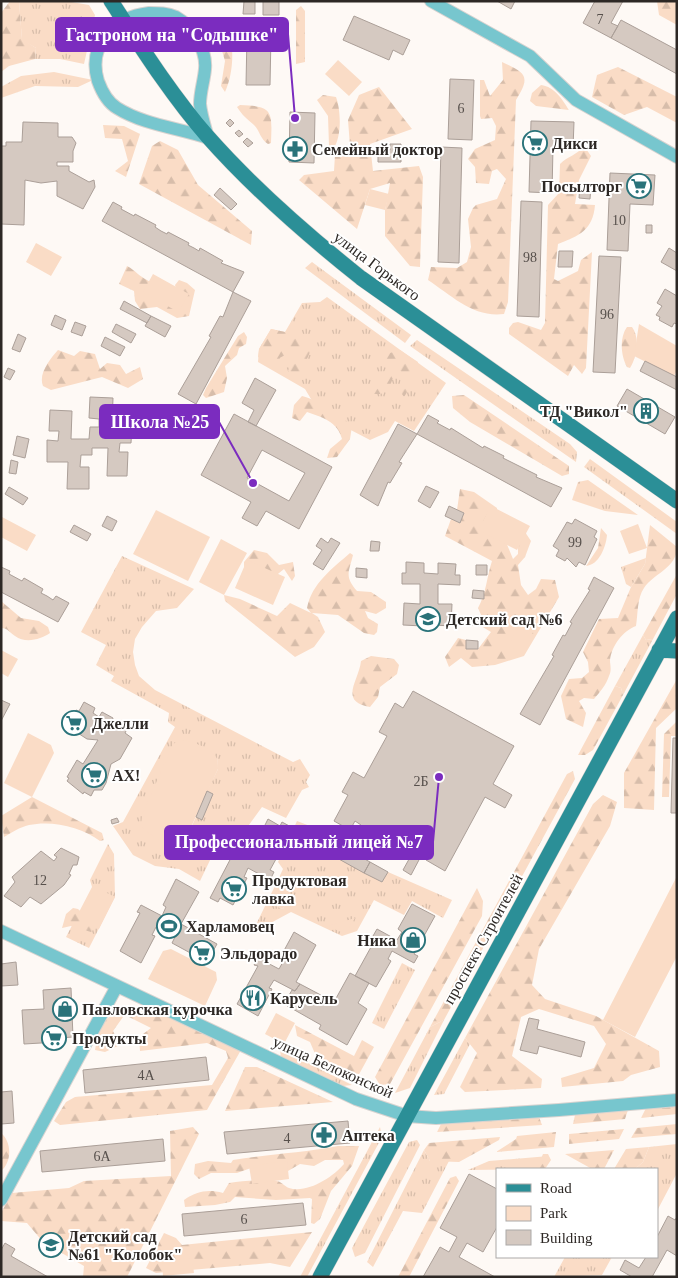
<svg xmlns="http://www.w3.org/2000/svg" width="678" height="1278" viewBox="0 0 678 1278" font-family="'Times New Roman',serif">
	<defs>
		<pattern id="grass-tufts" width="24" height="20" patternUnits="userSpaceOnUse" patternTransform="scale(1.25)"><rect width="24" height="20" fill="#fadcc6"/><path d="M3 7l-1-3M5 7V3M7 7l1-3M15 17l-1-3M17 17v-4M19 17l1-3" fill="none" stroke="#d7bdaa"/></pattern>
		<pattern id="forest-firs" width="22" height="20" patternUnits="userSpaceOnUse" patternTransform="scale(1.25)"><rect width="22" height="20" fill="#fadcc6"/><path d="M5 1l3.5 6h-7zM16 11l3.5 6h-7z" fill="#d7bdaa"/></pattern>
	</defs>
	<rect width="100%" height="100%" fill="#fef9f5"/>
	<!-- grass -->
	<path fill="url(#grass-tufts)" fill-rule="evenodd" d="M 19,1 L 66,1 L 89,5 L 95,15 L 84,64 L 60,59 L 35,59 L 36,48 L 22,40 Z
		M 54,72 L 93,80 L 78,87 L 35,86 L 1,98 L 1,87 L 21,76 Z
		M 312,262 L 411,335 L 405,343 L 305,268 Z
		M 327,297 L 446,383 L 414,431 L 395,421 L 388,432 L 370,440 L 320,414 L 305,389 L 258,362 L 259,349 L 271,329 L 285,332 L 302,303 L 320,302 Z
		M 417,340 L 570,444 L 577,452 L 576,462 L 410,346 Z
		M 590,459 L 677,522 L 677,534 L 584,467 Z
		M 588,480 L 638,515 L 605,511 L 572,500 L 578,482 Z
		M 122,556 L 194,589 L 177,608 L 156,611 L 142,627 L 135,639 L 133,652 L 135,665 L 139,676 L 155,690 L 293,762 L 300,759 L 310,775 L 306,782 L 309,787 L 302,790 L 286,818 L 262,807 L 246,829 L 224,831 L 200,881 L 179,869 L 155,866 L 133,855 L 113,826 L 123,822 L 175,727 L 168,722 L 169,713 L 111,681 L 114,676 L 96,665 L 106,645 L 81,632 ZM 217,758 L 218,769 L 207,791 L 213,794 L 202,819 L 196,817 L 185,840 Z
		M 646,558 L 645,564 L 631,587 L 626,584 L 621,567 Z
		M 643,635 L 646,640 L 653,639 L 623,695 L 621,688 L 615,686 Z
		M 297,821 L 310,826 L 310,843 L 382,882 L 388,872 L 452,900 L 443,918 L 412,901 L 404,915 L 374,900 L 357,931 L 342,936 L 291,912 L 252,933 L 267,902 L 283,909 L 290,894 L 275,886 L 283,869 L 278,862 Z
		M 108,844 L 114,854 L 115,897 L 89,948 L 66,937 L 92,887 L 90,880 Z
		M 402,963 L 415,970 L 384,1029 L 372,1023 Z
		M 444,1020 L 410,1088 L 395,1093 L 430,1027 Z
		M 465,1038 L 470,1044 L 444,1094 L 434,1095 Z
		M 280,1049 L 352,1085 L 343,1086 L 281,1058 Z
		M 380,1127 L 382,1137 L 307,1277 L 300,1277 Z
		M 417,1140 L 420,1145 L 365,1253 L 355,1257 L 352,1248 L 409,1142 Z
		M 677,1144 L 677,1173 L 657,1211 L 657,1169 L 635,1169 L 643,1162 L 649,1147 Z
		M 424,1150 L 430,1161 L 449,1161 L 422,1213 L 403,1211 L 373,1267 L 367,1262 Z
		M 549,1156 L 543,1169 L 468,1170 L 489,1161 Z
		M 565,1257 L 612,1257 L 602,1275 L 554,1277 Z"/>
	<!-- forest -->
	<path fill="url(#forest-firs)" d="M 10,1 L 19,1 L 22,39 L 36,48 L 35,59 L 9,66 L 1,72 L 1,13 Z
		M 657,1 L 677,1 L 677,25 L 659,15 Z
		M 301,6 L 305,11 L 305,62 L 296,64 L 296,10 Z
		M 226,24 C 235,42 234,73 225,92 L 221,86 L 225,61 L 215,27 Z
		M 502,62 C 526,73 531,76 516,100 L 508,302 L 504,314 C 474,318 452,296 428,280 L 431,267 L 457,268 L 467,262 L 471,247 L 468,219 L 473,208 L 476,205 L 497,199 L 506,179 L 497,169 L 492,171 L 489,184 L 476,183 L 475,167 L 468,159 L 475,149 L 495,140 L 496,126 L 492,118 L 481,119 L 480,116 L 480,80 L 484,80 L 490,96 L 503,80 Z
		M 618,67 L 677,97 L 677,123 L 647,107 L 624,115 L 592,97 L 597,75 Z
		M 541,85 C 555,87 562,99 569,110 L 536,106 L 530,101 L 532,93 Z
		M 379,87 L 412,129 L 370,144 L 373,171 L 419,166 L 423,177 L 420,267 L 410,266 L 385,236 L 385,210 L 390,183 L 370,189 L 357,229 L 299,180 L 304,175 L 334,171 L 335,155 L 350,146 L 348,120 L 359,95 Z
		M 323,95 L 336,97 C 341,110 342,138 333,149 L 329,146 L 328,116 L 317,100 Z
		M 240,105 C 274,106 272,112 271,143 L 268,144 C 260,139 260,131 254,125 C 247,119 242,115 237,107 Z
		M 103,125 L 124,126 L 140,134 L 126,177 L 115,171 L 128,161 L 122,139 L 105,138 Z
		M 160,141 L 178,150 L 198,185 L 252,231 L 251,245 L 139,184 L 152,146 Z
		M 584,146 L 591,156 L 579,180 L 575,204 L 595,205 C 593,230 579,236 558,244 L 554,279 L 558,281 L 578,271 L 581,260 L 592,252 L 586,368 L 582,374 L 574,365 L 568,376 L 509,334 L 509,328 L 513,323 L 518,322 L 541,330 L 545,323 L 548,205 L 559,193 L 560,164 C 568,156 577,155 584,146 Z
		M 127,266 C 136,271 139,276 147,280 C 157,286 167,290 177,293 L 175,285 L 179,280 L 187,283 L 195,290 L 189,316 L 177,318 L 157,307 L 140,309 L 135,301 L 134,291 L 119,284 Z
		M 299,325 L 310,352 L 299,377 L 288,371 L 292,360 L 287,354 L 272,362 L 258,357 L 259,349 L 271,329 L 285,332 Z
		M 627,327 L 632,327 C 640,337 637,357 630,368 L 627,367 C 621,356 619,338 627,327 Z
		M 244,332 L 247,337 L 246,344 L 239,348 L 237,355 L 225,366 L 227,378 L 224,392 L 206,398 L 203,395 L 206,388 L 238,336 Z
		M 58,350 L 74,356 L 80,351 L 95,354 L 100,369 L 107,363 L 120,365 L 126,374 L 140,367 L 143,379 L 128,388 L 102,377 L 51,390 L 43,386 C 38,374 50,359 58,350 Z
		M 400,350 L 418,362 L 416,378 L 404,397 L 400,391 L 401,371 L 395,373 L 389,388 L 381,394 L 361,394 L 364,387 L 379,385 L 382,374 L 387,368 L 383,355 Z
		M 464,395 L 569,466 L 569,474 L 562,476 L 470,422 L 453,408 L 452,396 Z
		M 302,396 C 316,399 342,416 352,426 L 350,439 L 337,457 L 327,458 L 330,449 L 342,439 C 338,422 322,417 307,412 L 300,421 L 292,418 L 294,405 Z
		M 460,489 L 474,492 L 497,508 L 495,528 L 506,542 L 513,559 L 518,554 L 518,537 L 525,532 L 531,541 L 525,557 L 518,565 L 521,585 L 528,595 L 536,589 L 541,579 L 555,580 L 559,597 L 524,656 L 495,665 L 472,667 L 461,658 L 449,667 L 445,657 L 458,638 L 466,640 L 466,649 L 478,649 L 491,632 L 481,626 L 482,617 L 478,608 C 486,594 487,576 492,561 L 445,536 L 451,519 L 460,523 L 464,513 L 457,510 Z
		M 650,525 L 677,547 C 677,568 654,573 644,588 C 637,598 638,614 636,626 C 623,631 612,645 610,660 C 610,665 612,670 609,676 C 606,685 600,692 594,699 L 584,698 L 579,701 L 586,713 L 583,727 L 566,719 L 561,696 L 569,679 L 582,678 L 589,672 L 588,662 L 583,652 L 599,619 L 618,618 L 631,587 L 645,564 Z
		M 601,528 L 607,535 C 606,547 599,565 586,566 L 598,548 Z
		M 254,550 L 267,553 L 279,565 L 293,562 L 295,576 L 292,581 L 284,569 L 273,578 L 244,571 L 244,562 Z
		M 350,553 L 353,555 C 349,572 344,576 357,591 L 371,592 L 386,602 L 386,608 L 376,614 L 365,611 L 368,618 L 378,624 L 377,632 L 374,635 L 364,633 L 338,615 L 312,613 L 318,617 L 325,632 L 314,647 L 295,657 L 225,601 L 224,595 L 240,599 L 277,616 L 290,603 L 311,613 L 307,608 C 312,583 332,569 350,553 Z
		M 677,574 L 677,594 L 653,639 L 646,640 L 643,635 Z
		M 1,601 L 21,618 L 39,621 L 48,627 L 50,633 C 41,639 26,644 15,636 C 10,633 8,628 1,628 Z
		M 371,656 L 394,659 L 399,665 L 397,674 L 380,687 L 378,697 L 370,707 C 338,701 359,681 361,661 Z
		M 677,679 L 677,708 L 656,728 L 654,810 L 624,808 L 624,773 Z
		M 615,686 L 621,688 L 623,695 L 593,750 L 585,755 L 578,755 Z
		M 677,721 L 677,736 L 671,736 L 669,797 L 662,797 L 664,734 Z
		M 573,771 L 575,779 L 444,1020 L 430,1027 L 567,774 Z
		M 603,795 L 617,802 L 610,826 L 539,949 L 532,985 L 545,999 L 596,1016 L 659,1051 L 660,1067 L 631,1075 L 623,1081 L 562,1087 L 561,1078 L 594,1068 L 606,1044 L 594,1026 L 539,1009 L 521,1017 L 512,1056 L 542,1079 L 541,1088 L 465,1092 L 460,1087 L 477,1053 L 465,1038 L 593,804 Z
		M 32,797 L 102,833 L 104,840 L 100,841 C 82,827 52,820 29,825 C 20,827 11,833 4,837 L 1,816 Z
		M 477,888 L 483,901 L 482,916 L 390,1084 L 380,1085 L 375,1077 Z
		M 73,908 L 78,909 L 93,923 L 94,929 L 91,932 L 71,926 L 62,928 L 66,914 Z
		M 118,1008 L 152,1008 L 241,1050 L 207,1110 L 60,1125 L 54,1121 L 66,1102 L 75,1097 L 212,1085 L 228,1058 L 226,1051 L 207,1043 L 140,1051 L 139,1037 L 151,1028 L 127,1016 L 123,1017 L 113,1031 L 120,1045 L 105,1052 L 95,1050 L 99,1027 Z
		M 295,1025 L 354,1056 L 362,1040 L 374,1047 L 357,1078 L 316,1056 L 310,1042 L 297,1036 Z
		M 245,1067 L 257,1067 L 333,1102 L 225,1111 Z
		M 677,1105 L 677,1114 L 641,1118 L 646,1108 Z
		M 628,1110 L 625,1119 L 573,1124 L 575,1115 Z
		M 539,1117 L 542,1125 L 437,1132 L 442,1122 Z
		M 677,1124 L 677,1134 L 631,1138 L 637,1128 Z
		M 193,1127 L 199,1134 L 127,1277 L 83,1277 L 84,1266 L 43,1242 L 27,1223 L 1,1221 L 1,1213 L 12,1193 L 69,1188 L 84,1181 L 171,1176 L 170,1131 Z
		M 624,1129 L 619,1139 L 569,1144 L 569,1134 Z
		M 556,1132 L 554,1147 L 496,1152 L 516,1139 L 517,1136 Z
		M 1,1133 C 12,1142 12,1162 1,1171 Z
		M 500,1137 L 499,1140 L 459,1162 L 430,1161 L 424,1150 L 429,1143 Z
		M 338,1146 L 359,1146 L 352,1166 L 331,1191 L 320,1219 L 314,1224 L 311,1223 L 312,1199 L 310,1198 L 276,1200 L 235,1197 L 230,1202 L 215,1205 L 185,1207 L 184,1200 C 197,1191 208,1189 223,1193 L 229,1183 C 244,1181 260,1179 276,1181 C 281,1181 284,1186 289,1188 C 307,1194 333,1177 344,1164 L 343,1160 L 325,1160 L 314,1166 L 300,1164 L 288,1171 L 251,1168 L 237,1173 L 211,1173 L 199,1179 L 194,1174 L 195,1164 L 208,1161 L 231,1163 L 233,1160 C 268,1154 303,1153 338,1146 Z
		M 649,1147 L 643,1162 L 635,1169 L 614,1169 L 626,1149 Z
		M 614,1150 L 604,1169 L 592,1169 L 565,1154 Z
		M 543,1154 L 548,1154 L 551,1160 L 545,1169 L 521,1169 L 522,1166 L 539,1163 Z
		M 456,1176 L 459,1181 L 409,1277 L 398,1277 L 450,1178 Z
		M 312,1232 L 290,1267 L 270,1263 L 156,1273 L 146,1268 L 164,1233 L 176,1238 L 182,1245 Z"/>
	<!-- park -->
	<path fill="#fadcc6" d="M 338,60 L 362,82 L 349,96 L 325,74 Z
		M 370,189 L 389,194 L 385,210 L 365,205 Z
		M 36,243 L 62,257 L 51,276 L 26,262 Z
		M 153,274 L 189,294 L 178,312 L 143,292 Z
		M 639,324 L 677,346 L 677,370 L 674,376 L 634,356 Z
		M 491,506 L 530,526 L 517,550 L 478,530 Z
		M 156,510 L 210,537 L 188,581 L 133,554 Z
		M 2,517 L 36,535 L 27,551 L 1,537 Z
		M 638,524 L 647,548 L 629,554 L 620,531 Z
		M 221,539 L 247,553 L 224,595 L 199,582 Z
		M 247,560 L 285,577 L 273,605 L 235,588 Z
		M 521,622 L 534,630 L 522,654 L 508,646 Z
		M 1,650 L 18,659 L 8,677 L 1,673 Z
		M 28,733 L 51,745 L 54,753 L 32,797 L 4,783 Z
		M 180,740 C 190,740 211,748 216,757 C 218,760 218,765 218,769 L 185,840 L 179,845 C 166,843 150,837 141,826 L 142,815 L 173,744 Z
		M 677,876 L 677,956 L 635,1037 L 603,1020 Z
		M 275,886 L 290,893 L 283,909 L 267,902 Z
		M 95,887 L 115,897 L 99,929 L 79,919 Z
		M 355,918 L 345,934 L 328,926 Z
		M 171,949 L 216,972 L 217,980 L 205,1006 L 148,979 L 163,951 Z
		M 276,1013 L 295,1023 L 284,1044 L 265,1034 Z
		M 287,1161 L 289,1179 L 252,1184 L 249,1166 Z
		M 192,1258 L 194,1273 L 163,1276 L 162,1262 Z"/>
	<!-- building -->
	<path fill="#d5c9c1" stroke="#ab9f98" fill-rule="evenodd" d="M 244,1 L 255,1 L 255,14 L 243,14 Z
		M 263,1 L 279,1 L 279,15 L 263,15 Z
		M 497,1 L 515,1 L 511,9 Z
		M 595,1 L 623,1 L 611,23 L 618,26 L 611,38 L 583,23 Z
		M 354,16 L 410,40 L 403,55 L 393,50 L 389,60 L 343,40 Z
		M 621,20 L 677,50 L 677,74 L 611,38 Z
		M 247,35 L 271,35 L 270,85 L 246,85 Z
		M 450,79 L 474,80 L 472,140 L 448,139 Z
		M 290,112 L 315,113 L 314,163 L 289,162 Z
		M 230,119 L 234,123 L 230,127 L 226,123 Z
		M 531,121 L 574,122 L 573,148 L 553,147 L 552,193 L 529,192 Z
		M 23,122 L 58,123 L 58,137 L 72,137 L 76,143 L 73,151 L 73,162 L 57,162 L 57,166 L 69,166 L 69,171 L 89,182 L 94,180 L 95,187 L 83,209 L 57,196 L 57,181 L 41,183 L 25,180 L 24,225 L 1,224 L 1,146 L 6,146 L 6,142 L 22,142 Z
		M 239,130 L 243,134 L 239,137 L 235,133 Z
		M 247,138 L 253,143 L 248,147 L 243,142 Z
		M 390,144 L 401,144 L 401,162 L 378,162 L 378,150 L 390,150 Z
		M 441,147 L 462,148 L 459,263 L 438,262 Z
		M 610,173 L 655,175 L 653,205 L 630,204 L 628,251 L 607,250 Z
		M 580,185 L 591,186 L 590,199 L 579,198 Z
		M 220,188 L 237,204 L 231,210 L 214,195 Z
		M 521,201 L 542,202 L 539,317 L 517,316 Z
		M 113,202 L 122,207 L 121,209 L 134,216 L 135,214 L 156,225 L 155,227 L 161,231 L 167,234 L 168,232 L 189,243 L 188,245 L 194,248 L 199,251 L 200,248 L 223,261 L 221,263 L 244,272 L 233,292 L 102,221 Z
		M 646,225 L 652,225 L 652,233 L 646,233 Z
		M 669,248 L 677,253 L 677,271 L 661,262 Z
		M 559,251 L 573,251 L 572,267 L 558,267 Z
		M 599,256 L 621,257 L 615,373 L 593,372 Z
		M 665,289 L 677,296 L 677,324 L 674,323 L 672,327 L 659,320 L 660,317 L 656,315 L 662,306 L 657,303 Z
		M 233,292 L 251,301 L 196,404 L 178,394 L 211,337 L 209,336 L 220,316 L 223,317 Z
		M 124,301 L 151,316 L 147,323 L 120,309 Z
		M 55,315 L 66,320 L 62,330 L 51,325 Z
		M 151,316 L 171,326 L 165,337 L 145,326 Z
		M 75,322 L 86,326 L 82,336 L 71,332 Z
		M 116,324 L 136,334 L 131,343 L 112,332 Z
		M 18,334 L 26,338 L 20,352 L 12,349 Z
		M 105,337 L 125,347 L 120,356 L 101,346 Z
		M 645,361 L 677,377 L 677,390 L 640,371 Z
		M 8,368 L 15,371 L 10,380 L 4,377 Z
		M 255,378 L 276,390 L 256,426 L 248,422 L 254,410 L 242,403 Z
		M 627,389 L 675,417 L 665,434 L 617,406 Z
		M 90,397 L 113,398 L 112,424 L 132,425 L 131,443 L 120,443 L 119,452 L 128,452 L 127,476 L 107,476 L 108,448 L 92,448 L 92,455 L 81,455 L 80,467 L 89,467 L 89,489 L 67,489 L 68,462 L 47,462 L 47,440 L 58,441 L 59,431 L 49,431 L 50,410 L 72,411 L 71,439 L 89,439 L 90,427 L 99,427 L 99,419 L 89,418 Z
		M 234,414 L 332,467 L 299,529 L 266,511 L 257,526 L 242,518 L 251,502 L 201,475 ZM 262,450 L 305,473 L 289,501 L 247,478 Z
		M 428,415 L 439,421 L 437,423 L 450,430 L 451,428 L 483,448 L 484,446 L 504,456 L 503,458 L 537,475 L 536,477 L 562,488 L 551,507 L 417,434 Z
		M 398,424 L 417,434 L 399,462 L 402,463 L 390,483 L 388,482 L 378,506 L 360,495 Z
		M 17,436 L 29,439 L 25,458 L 13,455 Z
		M 11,460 L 18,462 L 16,474 L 9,473 Z
		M 426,486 L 439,492 L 430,508 L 418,501 Z
		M 9,487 L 28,498 L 23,505 L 5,494 Z
		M 449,506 L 464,513 L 460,523 L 445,516 Z
		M 107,516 L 117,521 L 112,531 L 102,526 Z
		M 575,519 L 597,531 L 594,537 L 597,539 L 585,565 L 579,562 L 576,567 L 567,558 L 565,561 L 556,556 L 559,550 L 553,546 L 567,522 L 572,524 Z
		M 74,525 L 91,534 L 87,541 L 70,532 Z
		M 321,538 L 328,543 L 331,538 L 340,543 L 323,570 L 313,564 L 322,550 L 316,546 Z
		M 371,541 L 380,542 L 379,551 L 370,551 Z
		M 406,562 L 424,563 L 424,573 L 438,574 L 438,563 L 456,564 L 455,575 L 460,575 L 460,585 L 438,584 L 438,604 L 452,604 L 451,626 L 434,625 L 434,615 L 423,614 L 423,626 L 403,625 L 404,603 L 420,604 L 420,584 L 402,584 L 402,573 L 406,573 Z
		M 476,565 L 487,565 L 487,575 L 476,575 Z
		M 1,567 L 10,571 L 9,574 L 22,581 L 24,578 L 43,589 L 41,593 L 47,596 L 53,600 L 56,596 L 69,603 L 58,622 L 1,592 Z
		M 356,568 L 367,569 L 367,578 L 356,577 Z
		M 594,577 L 614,588 L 540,725 L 520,714 L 554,656 L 552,655 L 563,635 L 565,636 L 572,623 L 570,622 L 590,590 L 588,589 Z
		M 473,590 L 484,591 L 484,599 L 472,598 Z
		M 468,616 L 482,617 L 481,626 L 468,625 Z
		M 466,640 L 478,641 L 478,649 L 466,649 Z
		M 413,691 L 514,746 L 493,784 L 512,795 L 505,808 L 485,797 L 445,871 L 426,860 L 428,857 L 419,852 L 417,856 L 420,858 L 411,875 L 403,870 L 413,852 L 398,845 L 392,856 L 355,836 L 361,825 L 355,821 L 350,830 L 334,821 L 348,795 L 342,792 L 353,772 L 364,778 L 387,736 L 379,732 L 395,703 L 403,708 Z
		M 1,700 L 10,704 L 1,721 Z
		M 84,702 L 95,708 L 93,713 L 99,717 L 102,712 L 113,718 L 112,722 L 117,725 L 118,722 L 128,727 L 125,733 L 132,738 L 120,759 L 111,764 L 106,783 L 102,790 L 94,790 L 91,796 L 84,792 L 83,794 L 67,781 L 69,778 L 67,777 L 77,760 L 83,764 L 98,740 L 87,739 L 67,726 L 76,710 L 79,711 Z
		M 673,738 L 677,738 L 677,813 L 671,813 Z
		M 207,791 L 213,794 L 202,820 L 196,817 Z
		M 117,818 L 119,822 L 112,824 L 111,820 Z
		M 268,819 L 280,826 L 282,822 L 293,828 L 270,870 L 274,872 L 270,880 L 248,868 L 244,877 L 247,878 L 233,905 L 220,898 L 218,902 L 210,898 L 232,856 L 229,854 L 232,847 L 253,858 L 258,849 L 254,847 Z
		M 316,832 L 370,862 L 364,873 L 310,843 Z
		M 61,848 L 79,857 L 77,865 L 73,865 L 69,874 L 71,875 L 64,885 L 41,904 L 30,897 L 21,907 L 4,896 L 15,882 L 12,877 L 41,851 L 54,861 L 57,857 L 54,855 Z
		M 370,862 L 388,872 L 382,882 L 364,873 Z
		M 176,879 L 199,892 L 181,924 L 217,944 L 207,962 L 172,943 L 175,937 L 156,927 L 152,935 L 155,936 L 141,963 L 120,951 L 140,913 L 137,912 L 141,905 L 162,916 L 166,907 L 163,905 Z
		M 412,904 L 435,916 L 414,954 L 418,956 L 414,963 L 392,951 L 388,959 L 391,961 L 376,987 L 355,976 L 376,938 L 373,936 L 377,929 L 397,940 L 402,932 L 398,929 Z
		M 294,932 L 316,945 L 296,982 L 300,984 L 295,991 L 274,980 L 269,988 L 272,989 L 258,1016 L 237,1004 L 258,966 L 254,965 L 258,958 L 279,969 L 284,960 L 280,958 Z
		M 16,962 L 18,985 L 1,986 L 1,964 Z
		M 350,973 L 369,983 L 358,1003 L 367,1009 L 347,1045 L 319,1029 L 321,1025 L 284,1004 L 292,990 L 295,991 L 300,984 L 334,1002 Z
		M 71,988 L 73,1037 L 58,1038 L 58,1042 L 24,1044 L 22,1010 L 44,1009 L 43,990 Z
		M 529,1018 L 539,1020 L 537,1029 L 585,1042 L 581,1057 L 539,1046 L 537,1054 L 520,1050 Z
		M 206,1057 L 209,1080 L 85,1093 L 83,1070 Z
		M 12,1091 L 14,1123 L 1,1124 L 1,1092 Z
		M 348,1121 L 350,1143 L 227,1154 L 224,1132 Z
		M 163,1139 L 165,1161 L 42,1172 L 40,1151 Z
		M 469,1174 L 497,1189 L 497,1227 L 483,1252 L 467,1243 L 459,1257 L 495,1277 L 423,1277 L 440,1247 L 449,1252 L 457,1237 L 440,1228 Z
		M 303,1203 L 306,1225 L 184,1236 L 182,1214 Z
		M 668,1216 L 675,1220 L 677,1217 L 677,1256 L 667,1250 L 652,1277 L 632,1277 L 620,1270 L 625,1260 L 639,1268 L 646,1257 L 657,1257 L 657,1237 Z
		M 5,1243 L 15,1249 L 11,1256 L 48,1277 L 1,1277 L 1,1250 Z"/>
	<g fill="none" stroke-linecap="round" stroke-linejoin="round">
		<defs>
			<path id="minor" d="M 431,1 L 530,56 L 576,100 L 677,157
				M 149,13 C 159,13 167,13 176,17 C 192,26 207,50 205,69 C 204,81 200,92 200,104 C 201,115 205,127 208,138 C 179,128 144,125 117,108 C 107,102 102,92 98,81 C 87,44 115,17 149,13 Z
				M 1,931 L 356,1099 L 407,1116 L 436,1118 L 559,1110 L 677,1100
				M 1,1200 L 117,986"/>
			<path id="major" d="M 111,1 C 141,47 172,96 208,137 C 254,189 307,235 361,278 L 677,501
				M 659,650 L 677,651
				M 320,1277 L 677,618"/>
		</defs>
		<!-- minor casing -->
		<use href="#minor" stroke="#d8d3d0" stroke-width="14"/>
		<!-- major casing -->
		<use href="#major" stroke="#d8d3d0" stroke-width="16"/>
		<!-- minor -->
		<use href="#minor" stroke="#77c6ce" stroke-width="12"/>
		<!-- major -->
		<use href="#major" stroke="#2b8f97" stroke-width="15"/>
	</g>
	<!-- icons -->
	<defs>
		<symbol id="supermarket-ring" viewBox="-11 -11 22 22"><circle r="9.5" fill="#fff" stroke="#2a737a" stroke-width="1.5"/><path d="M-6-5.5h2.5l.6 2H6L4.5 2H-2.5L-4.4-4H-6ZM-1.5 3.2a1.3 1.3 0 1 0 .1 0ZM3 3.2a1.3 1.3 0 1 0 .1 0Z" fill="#2a737a"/></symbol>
		<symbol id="pharmacy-ring" viewBox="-11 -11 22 22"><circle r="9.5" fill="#fff" stroke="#2a737a" stroke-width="1.5"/><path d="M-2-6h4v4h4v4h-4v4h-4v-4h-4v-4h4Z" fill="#2a737a"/></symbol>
		<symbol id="building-ring" viewBox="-11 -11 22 22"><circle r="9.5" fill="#fff" stroke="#2a737a" stroke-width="1.5"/><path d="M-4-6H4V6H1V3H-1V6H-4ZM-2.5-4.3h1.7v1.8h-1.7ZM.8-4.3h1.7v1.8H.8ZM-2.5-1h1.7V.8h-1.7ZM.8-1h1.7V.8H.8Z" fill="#2a737a"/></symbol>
		<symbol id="school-ring" viewBox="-11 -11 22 22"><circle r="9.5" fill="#fff" stroke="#2a737a" stroke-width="1.5"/><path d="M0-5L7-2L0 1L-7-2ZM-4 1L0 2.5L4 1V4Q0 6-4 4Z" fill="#2a737a"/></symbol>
		<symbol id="stadium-ring" viewBox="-11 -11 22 22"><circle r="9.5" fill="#fff" stroke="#2a737a" stroke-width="1.5"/><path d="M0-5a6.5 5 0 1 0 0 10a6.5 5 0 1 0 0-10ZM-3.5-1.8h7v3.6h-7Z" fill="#2a737a"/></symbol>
		<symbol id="shop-ring" viewBox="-11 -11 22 22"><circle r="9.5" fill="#fff" stroke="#2a737a" stroke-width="1.5"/><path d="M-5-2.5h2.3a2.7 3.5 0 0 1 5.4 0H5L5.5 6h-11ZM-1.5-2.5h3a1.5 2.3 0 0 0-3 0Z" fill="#2a737a"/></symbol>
		<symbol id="restaurant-ring" viewBox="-11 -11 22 22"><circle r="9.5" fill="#fff" stroke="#2a737a" stroke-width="1.5"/><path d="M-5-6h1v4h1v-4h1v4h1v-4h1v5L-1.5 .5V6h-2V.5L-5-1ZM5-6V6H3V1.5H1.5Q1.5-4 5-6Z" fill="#2a737a"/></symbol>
	</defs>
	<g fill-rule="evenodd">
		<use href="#supermarket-ring" x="521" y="129" width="28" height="28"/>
		<use href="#pharmacy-ring" x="281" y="135" width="28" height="28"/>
		<use href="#supermarket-ring" x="625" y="172" width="28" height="28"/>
		<use href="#building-ring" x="632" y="397" width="28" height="28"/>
		<use href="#school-ring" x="414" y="605" width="28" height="28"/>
		<use href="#supermarket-ring" x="60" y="709" width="28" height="28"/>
		<use href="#supermarket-ring" x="80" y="761" width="28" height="28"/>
		<use href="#supermarket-ring" x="220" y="875" width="28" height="28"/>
		<use href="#stadium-ring" x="155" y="912" width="28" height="28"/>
		<use href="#shop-ring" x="399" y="926" width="28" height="28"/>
		<use href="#supermarket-ring" x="188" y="939" width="28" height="28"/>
		<use href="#restaurant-ring" x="239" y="984" width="28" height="28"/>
		<use href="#shop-ring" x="51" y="995" width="28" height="28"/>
		<use href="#supermarket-ring" x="40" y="1024" width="28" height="28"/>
		<use href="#pharmacy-ring" x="310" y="1121" width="28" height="28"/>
		<use href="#school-ring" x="37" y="1231" width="28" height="28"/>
	</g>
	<g text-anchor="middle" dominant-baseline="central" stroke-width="4" stroke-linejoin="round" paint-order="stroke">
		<!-- number labels -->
		<g font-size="14" fill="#57504c">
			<text x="600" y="19">7</text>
			<text x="461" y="108">6</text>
			<text x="619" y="220">10</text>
			<text x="530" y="257">98</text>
			<text x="607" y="314">96</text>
			<text x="575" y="542">99</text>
			<text x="421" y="781">2Б</text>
			<text x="40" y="880">12</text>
			<text x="146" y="1075">4А</text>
			<text x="287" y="1138">4</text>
			<text x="102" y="1156">6А</text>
			<text x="244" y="1219">6</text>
		</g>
		<!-- poi labels -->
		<g font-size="16" font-weight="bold" fill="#2d2825" stroke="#fff" text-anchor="start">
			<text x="552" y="143">Дикси</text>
			<text x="312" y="149">Семейный доктор</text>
			<text x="622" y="186" text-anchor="end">Посылторг</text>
			<text x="628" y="411" text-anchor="end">ТД "Викол"</text>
			<text x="446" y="619">Детский сад №6</text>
			<text x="92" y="723">Джелли</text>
			<text x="112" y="775">АХ!</text>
			<text x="252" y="880">Продуктовая<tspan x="252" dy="18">лавка</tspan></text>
			<text x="186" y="926">Харламовец</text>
			<text x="396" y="940" text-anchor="end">Ника</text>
			<text x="220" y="953">Эльдорадо</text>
			<text x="270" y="998">Карусель</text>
			<text x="82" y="1009">Павловская курочка</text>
			<text x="72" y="1038">Продукты</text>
			<text x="342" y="1135">Аптека</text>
			<text x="68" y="1236">Детский сад<tspan x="68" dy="18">№61 "Колобок"</tspan></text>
		</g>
		<!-- street labels -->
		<g font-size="16" fill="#2d2825" stroke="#fff">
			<text transform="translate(377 266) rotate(37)">улица Горького</text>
			<text transform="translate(483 939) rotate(-61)">проспект Строителей</text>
			<text transform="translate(333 1067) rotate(24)">улица Белоконской</text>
		</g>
	</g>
	<!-- callouts -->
	<path fill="none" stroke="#7b2cbf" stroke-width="2" d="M295 118L288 34M253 483L219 422M439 777L433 842"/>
	<g fill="#7b2cbf" stroke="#fff" stroke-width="2">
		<circle cx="295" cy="118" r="5"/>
		<circle cx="253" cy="483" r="5"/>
		<circle cx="439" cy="777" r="5"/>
	</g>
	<g fill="#7b2cbf" stroke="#7b2cbf" stroke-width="2">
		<rect x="56" y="18" width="232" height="33" rx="5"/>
		<rect x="100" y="405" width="119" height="33" rx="5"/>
		<rect x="165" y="826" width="268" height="33" rx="5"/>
	</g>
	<g font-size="18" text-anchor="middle" font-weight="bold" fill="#fff">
		<text x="172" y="41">Гастроном на "Содышке"</text>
		<text x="160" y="428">Школа №25</text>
		<text x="299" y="848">Профессиональный лицей №7</text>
	</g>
	<!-- border -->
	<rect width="678" height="1278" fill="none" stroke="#2d2825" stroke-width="5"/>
	<!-- legend -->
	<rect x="496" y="1168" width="162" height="90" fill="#ffffff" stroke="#aba9a8"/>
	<rect x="506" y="1184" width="25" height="8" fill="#2b8f97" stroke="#aba9a8"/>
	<text x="540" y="1193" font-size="15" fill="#2d2825">Road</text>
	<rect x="506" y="1206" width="25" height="15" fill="#fadcc6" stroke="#aba9a8"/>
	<text x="540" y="1218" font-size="15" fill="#2d2825">Park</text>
	<rect x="506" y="1230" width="25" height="15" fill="#d5c9c1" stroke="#aba9a8"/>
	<text x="540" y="1243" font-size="15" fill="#2d2825">Building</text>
</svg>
